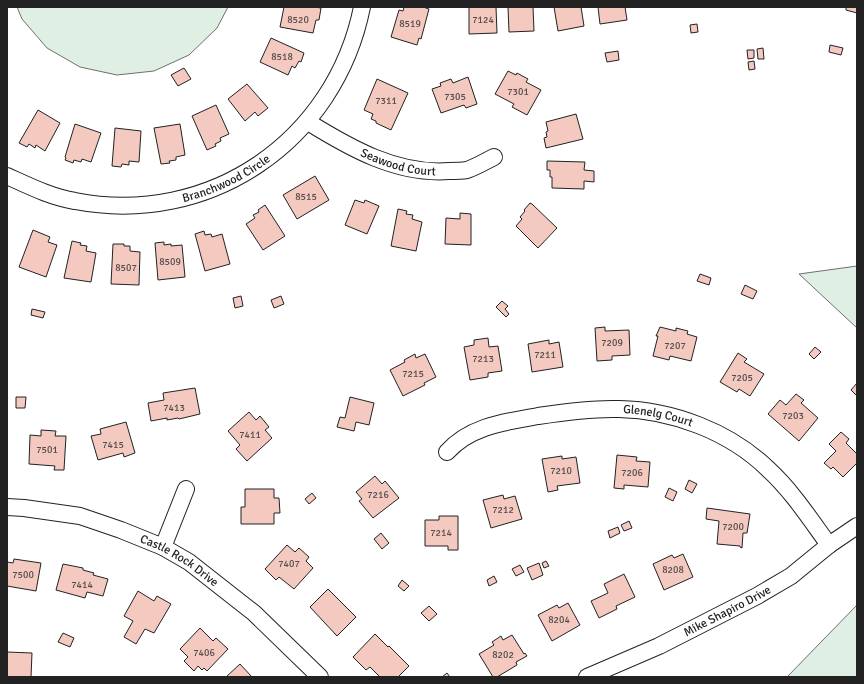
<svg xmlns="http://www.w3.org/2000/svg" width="864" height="684" viewBox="0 0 864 684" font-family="Signika,sans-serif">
	<rect width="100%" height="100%" fill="#fff"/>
	<!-- green -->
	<path fill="#e0efe3" stroke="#6f6f6f" d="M 17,7 L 228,7 L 217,28 L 189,55 L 154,71 L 117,75 L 80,67 L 47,48 L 22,19 Z
		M 857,266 L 857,328 L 799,274 Z
		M 857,605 L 857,677 L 787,677 Z"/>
	<!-- building -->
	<path fill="#f3c9c0" stroke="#222" d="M 284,7 L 314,7 L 321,8 L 319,20 L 316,20 L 313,33 L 280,27 Z
		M 404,7 L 423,7 L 429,9 L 421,39 L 419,38 L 417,45 L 391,37 L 399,10 L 403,11 Z
		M 469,7 L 496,7 L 497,33 L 469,34 Z
		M 508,7 L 533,7 L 534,31 L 509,32 Z
		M 554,7 L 581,7 L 584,26 L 558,31 Z
		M 598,7 L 625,7 L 627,20 L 600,24 Z
		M 846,7 L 857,7 L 857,13 L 846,10 Z
		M 697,24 L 698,32 L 691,33 L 690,25 Z
		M 271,38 L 304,53 L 301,62 L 299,61 L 295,68 L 292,66 L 288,75 L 260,62 Z
		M 830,45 L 843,48 L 841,55 L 829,52 Z
		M 763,48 L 764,59 L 758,59 L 757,49 Z
		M 747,50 L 754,50 L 754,58 L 748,59 Z
		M 618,51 L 619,60 L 607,62 L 605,53 Z
		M 754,61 L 755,69 L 749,70 L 748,62 Z
		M 184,68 L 191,79 L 178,86 L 171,75 Z
		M 508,71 L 516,75 L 517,73 L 528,79 L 526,82 L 541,90 L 527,115 L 512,107 L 514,104 L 495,94 Z
		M 468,77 L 477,104 L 466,108 L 464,105 L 441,113 L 432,89 L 441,86 L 440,83 L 451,79 L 453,83 Z
		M 377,79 L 408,93 L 391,130 L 376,123 L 376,121 L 371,119 L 373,114 L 364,110 Z
		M 247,84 L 268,108 L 258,116 L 255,112 L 245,121 L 228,99 Z
		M 216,105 L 229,134 L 220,138 L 221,141 L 215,144 L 216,146 L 207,150 L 192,116 Z
		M 38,110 L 60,123 L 45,151 L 36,145 L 35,148 L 29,144 L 27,147 L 19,143 Z
		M 576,114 L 583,139 L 546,148 L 544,138 L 547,137 L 546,132 L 548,131 L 546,122 Z
		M 75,124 L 101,133 L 91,162 L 82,159 L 81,162 L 74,160 L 73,163 L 65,160 L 66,158 L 65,157 Z
		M 180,124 L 185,155 L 176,157 L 176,160 L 169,161 L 170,163 L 161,164 L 154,128 Z
		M 115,128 L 141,131 L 139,162 L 129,161 L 129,165 L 122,164 L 121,167 L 112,166 Z
		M 547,161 L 585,162 L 584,170 L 594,171 L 594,182 L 584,181 L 584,189 L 552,188 L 552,177 L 550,177 L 550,170 L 547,170 Z
		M 315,176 L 329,200 L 297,219 L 283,195 Z
		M 355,200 L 364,203 L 365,200 L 379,206 L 367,234 L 345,225 Z
		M 530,203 L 532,204 L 557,228 L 538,248 L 516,226 L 522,219 L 520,217 L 525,211 L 524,210 Z
		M 265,205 L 285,236 L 263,250 L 246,224 L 255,218 L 253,215 L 259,212 L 258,210 Z
		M 398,209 L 407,211 L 406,214 L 413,215 L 412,219 L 422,222 L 416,251 L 391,246 Z
		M 460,213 L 471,214 L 471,245 L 445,244 L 446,218 L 460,219 Z
		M 33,230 L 50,237 L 48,242 L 57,245 L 46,277 L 19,267 Z
		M 204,231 L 205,235 L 211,234 L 212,237 L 222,234 L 230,264 L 205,271 L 195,234 Z
		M 72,241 L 81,243 L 80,245 L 87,246 L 86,251 L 96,253 L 91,282 L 64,278 Z
		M 164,242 L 164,245 L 171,244 L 171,246 L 182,245 L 185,277 L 158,280 L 155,243 Z
		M 113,244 L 124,244 L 124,246 L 130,246 L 130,251 L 140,252 L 139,285 L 111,284 Z
		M 700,274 L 711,278 L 709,285 L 697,281 Z
		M 745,285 L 757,291 L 753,299 L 741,294 Z
		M 241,296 L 243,306 L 235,308 L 233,298 Z
		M 281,296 L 284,304 L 274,308 L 271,300 Z
		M 502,301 L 508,306 L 505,309 L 509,314 L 506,317 L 496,307 Z
		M 32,309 L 45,312 L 43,318 L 31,315 Z
		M 605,327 L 605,331 L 629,330 L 630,355 L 612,356 L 612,360 L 597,361 L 595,328 Z
		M 660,327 L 676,331 L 676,328 L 688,331 L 687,334 L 697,337 L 691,361 L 670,356 L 669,360 L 653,356 L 658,336 L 656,336 Z
		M 488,338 L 489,347 L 498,346 L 502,371 L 488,373 L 488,377 L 470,380 L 464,347 L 474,345 L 474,340 Z
		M 549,340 L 549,344 L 559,342 L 563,367 L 532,372 L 528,344 Z
		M 815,347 L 821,352 L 814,359 L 809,354 Z
		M 738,353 L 747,359 L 744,362 L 764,374 L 750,396 L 739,389 L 737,392 L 720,382 Z
		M 415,354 L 416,358 L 425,354 L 436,377 L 424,383 L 425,385 L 403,396 L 390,370 L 405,362 L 404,360 Z
		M 857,383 L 857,396 L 851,390 Z
		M 195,388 L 200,414 L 179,419 L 178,418 L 167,420 L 167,418 L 151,421 L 148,403 L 164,400 L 163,393 Z
		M 796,394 L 804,400 L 801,403 L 818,418 L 799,441 L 768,414 L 780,400 L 786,405 Z
		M 16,397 L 26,397 L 25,408 L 16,408 Z
		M 350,397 L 374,403 L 369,425 L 356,422 L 354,431 L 337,427 L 340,417 L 345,418 Z
		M 249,412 L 256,420 L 260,416 L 269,427 L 265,430 L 272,438 L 247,461 L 236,449 L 240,445 L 228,431 Z
		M 126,422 L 135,453 L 124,457 L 123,453 L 98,460 L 91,436 L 101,434 L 100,429 Z
		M 41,430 L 56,431 L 55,436 L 66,436 L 64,470 L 54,470 L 55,466 L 29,464 L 30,435 L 41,436 Z
		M 841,432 L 849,439 L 846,443 L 857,454 L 857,463 L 843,477 L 833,467 L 831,469 L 824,463 L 836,451 L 829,444 Z
		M 617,455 L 637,457 L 636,461 L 650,462 L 648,487 L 624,485 L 624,489 L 614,488 Z
		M 562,456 L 562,459 L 576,457 L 580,483 L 557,486 L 558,490 L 548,492 L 542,459 Z
		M 375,476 L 382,484 L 385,481 L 399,498 L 373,518 L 359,501 L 362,499 L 356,492 Z
		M 689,480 L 697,484 L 692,493 L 685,489 Z
		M 669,488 L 677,492 L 673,501 L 665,497 Z
		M 245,489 L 274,489 L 274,498 L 279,498 L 280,513 L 274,513 L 274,524 L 241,524 L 241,507 L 245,507 Z
		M 312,493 L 316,498 L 309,504 L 305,499 Z
		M 503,495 L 504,499 L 515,496 L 522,519 L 491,528 L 483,500 Z
		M 707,508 L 750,514 L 747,533 L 743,533 L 742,548 L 740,547 L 740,546 L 717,544 L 719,521 L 706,519 Z
		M 439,516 L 458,516 L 458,550 L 448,550 L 448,546 L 425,546 L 425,520 L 439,520 Z
		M 629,521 L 632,528 L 624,531 L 621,525 Z
		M 618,527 L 620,533 L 610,538 L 608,531 Z
		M 381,533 L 389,543 L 382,549 L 374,539 Z
		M 287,545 L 295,552 L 299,548 L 309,557 L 306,561 L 313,568 L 294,589 L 279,577 L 276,580 L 265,569 Z
		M 683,554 L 693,577 L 664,590 L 653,564 L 672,555 L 674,558 Z
		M 14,559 L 41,563 L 36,591 L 7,586 L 7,562 L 13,563 Z
		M 546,561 L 549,566 L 544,568 L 542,563 Z
		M 539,563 L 543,575 L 532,580 L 527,568 Z
		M 63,564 L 83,568 L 83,570 L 94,573 L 93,575 L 108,579 L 103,596 L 87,592 L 85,598 L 56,590 Z
		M 520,565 L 524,572 L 516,576 L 512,569 Z
		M 624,574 L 635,597 L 616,606 L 617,609 L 599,618 L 591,601 L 608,593 L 604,584 Z
		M 494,576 L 497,582 L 489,586 L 487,580 Z
		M 402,580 L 409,586 L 404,591 L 398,586 Z
		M 328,589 L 356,617 L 337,636 L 310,607 Z
		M 138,591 L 154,601 L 157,596 L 171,604 L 154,633 L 145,629 L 136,644 L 124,637 L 133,621 L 124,616 Z
		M 568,603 L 580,625 L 552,641 L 538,615 L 557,605 L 559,608 Z
		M 429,606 L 437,614 L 429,621 L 421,613 Z
		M 200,628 L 213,641 L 216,638 L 228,649 L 207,671 L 204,668 L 202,670 L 198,666 L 194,671 L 184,661 L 188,657 L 180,649 Z
		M 63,633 L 74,638 L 70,647 L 58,642 Z
		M 375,634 L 388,647 L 389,646 L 409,666 L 398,677 L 380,677 L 370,667 L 366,670 L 353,657 Z
		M 512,635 L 524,654 L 525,653 L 527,656 L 516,662 L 517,665 L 497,677 L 493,677 L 479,654 L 494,645 L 492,642 L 501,636 L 503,640 Z
		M 7,652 L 32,653 L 31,677 L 7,677 Z
		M 240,664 L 252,677 L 226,677 Z
		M 447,673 L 450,677 L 442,677 Z"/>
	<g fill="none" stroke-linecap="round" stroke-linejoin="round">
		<defs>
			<g id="street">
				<path id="s1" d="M 308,122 C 350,148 397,175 449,171 C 454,171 461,171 467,170 C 476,167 486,161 494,157"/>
				<path id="s2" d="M 7,176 C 29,186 51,197 75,201 C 210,227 335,141 362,7"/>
				<path id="s3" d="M 447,452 C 470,426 505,422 538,416 C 564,412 592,408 619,409 C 673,410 730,432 768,469 C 792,491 810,519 829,545"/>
				<path id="s4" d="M 7,507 L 24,508 L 80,516 L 121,530 L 163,547 L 189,562 L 254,613 L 320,677"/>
				<path d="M 163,547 L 186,489"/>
				<path id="s5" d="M 587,677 L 659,646 L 757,596 L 791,576 L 829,545 L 857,526"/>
			</g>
		</defs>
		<!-- street casing -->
		<use href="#street" stroke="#222" stroke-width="18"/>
		<!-- street -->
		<use href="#street" stroke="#fff" stroke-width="16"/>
	</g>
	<g text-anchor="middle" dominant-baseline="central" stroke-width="3" stroke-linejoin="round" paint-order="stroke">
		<!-- number labels -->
		<g font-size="10" fill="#564c4a">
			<text x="298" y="20">8520</text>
			<text x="483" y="20">7124</text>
			<text x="410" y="24">8519</text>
			<text x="282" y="57">8518</text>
			<text x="518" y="92">7301</text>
			<text x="455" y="97">7305</text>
			<text x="386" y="101">7311</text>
			<text x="306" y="197">8515</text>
			<text x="170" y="262">8509</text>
			<text x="126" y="268">8507</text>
			<text x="612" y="343">7209</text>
			<text x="675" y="346">7207</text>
			<text x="545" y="355">7211</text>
			<text x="483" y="359">7213</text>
			<text x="413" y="374">7215</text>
			<text x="742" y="378">7205</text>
			<text x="174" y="408">7413</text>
			<text x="793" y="416">7203</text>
			<text x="250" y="435">7411</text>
			<text x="113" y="445">7415</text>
			<text x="47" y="450">7501</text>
			<text x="561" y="471">7210</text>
			<text x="632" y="473">7206</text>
			<text x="378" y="495">7216</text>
			<text x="503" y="510">7212</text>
			<text x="733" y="527">7200</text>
			<text x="441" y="533">7214</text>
			<text x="289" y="564">7407</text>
			<text x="673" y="570">8208</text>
			<text x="23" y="575">7500</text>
			<text x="82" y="585">7414</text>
			<text x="559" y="620">8204</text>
			<text x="204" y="653">7406</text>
			<text x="503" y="655">8202</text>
		</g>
		<!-- street labels -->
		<g font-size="12" fill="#222" stroke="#fff">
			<text stroke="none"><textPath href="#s1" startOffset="100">Seawood Court</textPath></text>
			<text stroke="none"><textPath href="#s2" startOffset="229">Branchwood Circle</textPath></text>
			<text stroke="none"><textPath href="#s3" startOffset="221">Glenelg Court</textPath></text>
			<text stroke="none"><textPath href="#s4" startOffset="183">Castle Rock Drive</textPath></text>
			<text stroke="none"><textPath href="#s5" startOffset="155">Mike Shapiro Drive</textPath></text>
		</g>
	</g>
	<!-- border -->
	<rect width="864" height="684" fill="none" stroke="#222222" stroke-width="16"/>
</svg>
